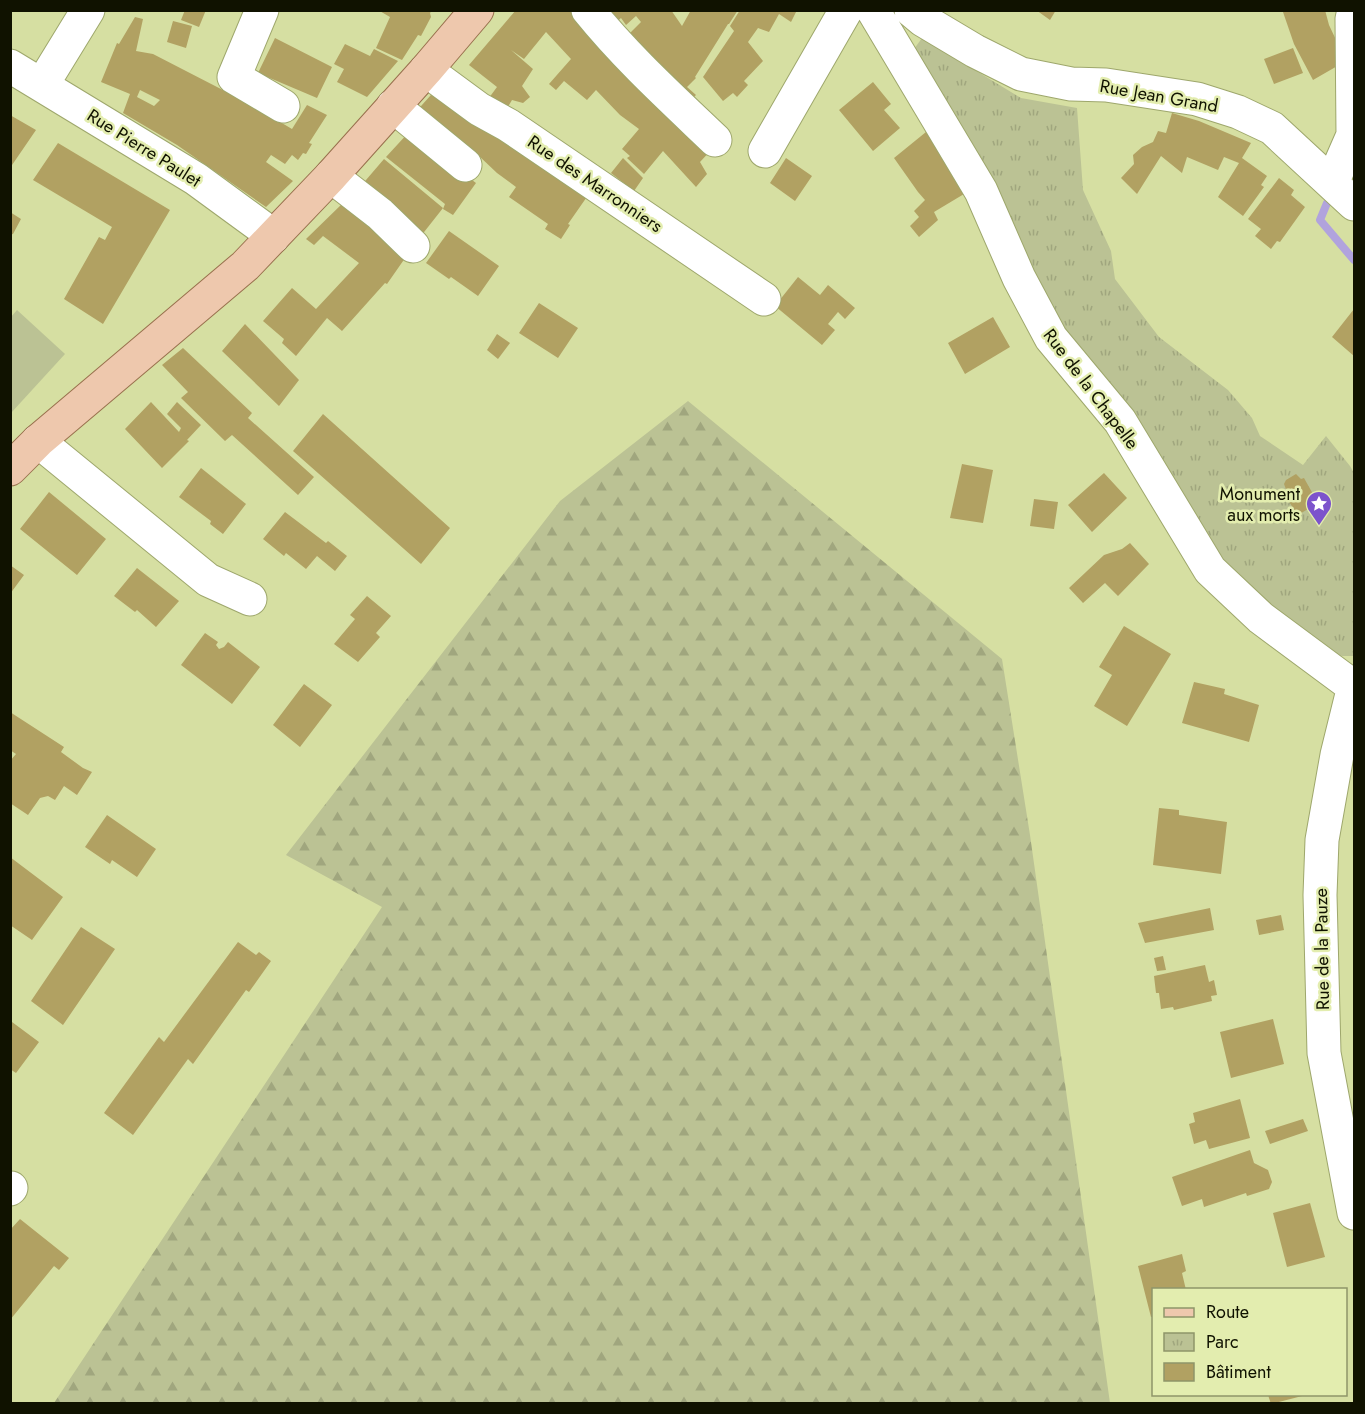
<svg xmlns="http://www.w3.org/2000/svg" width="1365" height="1414" viewBox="0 0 1365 1414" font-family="Jost,sans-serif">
	<defs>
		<pattern id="forest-firs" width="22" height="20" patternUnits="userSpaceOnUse" patternTransform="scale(1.5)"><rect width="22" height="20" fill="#bbc294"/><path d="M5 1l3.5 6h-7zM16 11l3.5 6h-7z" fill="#a0a67e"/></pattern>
		<pattern id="park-tufts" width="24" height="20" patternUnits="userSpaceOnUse" patternTransform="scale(1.5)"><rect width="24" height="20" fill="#bbc294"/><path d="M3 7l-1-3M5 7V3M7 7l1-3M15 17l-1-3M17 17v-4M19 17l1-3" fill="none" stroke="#a0a67e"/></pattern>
	</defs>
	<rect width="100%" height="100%" fill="#d6dfa2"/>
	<!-- forest -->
	<path fill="url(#forest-firs)" d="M 688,401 L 1002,659 L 1030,835 L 1110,1403 L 54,1403 L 382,907 L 286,855 L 560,501 Z"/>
	<!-- park -->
	<path fill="url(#park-tufts)" d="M 922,38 L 1021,98 L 1077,108 L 1083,190 L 1111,251 L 1115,279 L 1159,337 L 1228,390 L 1252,418 L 1260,436 L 1303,465 L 1326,436 L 1350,466 L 1354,473 L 1354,656 L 1342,656 L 1285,632 L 1216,566 L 1067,348 L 909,56 Z"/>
	<!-- pitch -->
	<path fill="#bbc294" d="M 17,310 L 65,354 L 11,413 L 11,317 Z"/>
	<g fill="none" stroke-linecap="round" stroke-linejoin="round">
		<!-- stream -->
		<path stroke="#b1a3dd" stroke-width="8" d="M 1327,203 L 1320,220 L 1354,260"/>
	</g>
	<!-- building -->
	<path fill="#b1a162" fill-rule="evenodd" d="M 185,10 L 206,10 L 199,27 L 181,20 Z
		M 378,10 L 432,10 L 430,13 L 431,17 L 421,36 L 418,35 L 402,60 L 376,48 L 390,17 Z
		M 516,10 L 573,10 L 713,148 L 700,162 L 707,174 L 696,187 L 663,151 L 644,174 L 627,158 L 630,156 L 622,149 L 639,129 L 620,115 L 596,90 L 587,100 L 564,81 L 556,90 L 549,84 L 571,59 L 546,32 L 524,59 L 511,50 L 533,69 L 522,86 L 530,97 L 523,103 L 512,100 L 503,115 L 483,106 L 497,87 L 469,65 Z
		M 598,10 L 671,10 L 682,26 L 691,10 L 738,10 L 729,24 L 728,24 L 695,77 L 696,78 L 687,87 L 696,95 L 686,105 L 628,35 L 641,22 L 636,16 L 626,25 L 621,18 L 612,26 Z
		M 740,10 L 797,10 L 791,22 L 779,14 L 769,32 L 758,28 L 748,42 L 763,61 L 744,81 L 748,85 L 737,97 L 733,93 L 723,101 L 703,77 L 734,31 L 730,26 Z
		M 1036,10 L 1056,10 L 1050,20 Z
		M 1286,10 L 1325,10 L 1329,25 L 1346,61 L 1313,80 L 1294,44 L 1283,12 Z
		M 135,17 L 143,19 L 136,51 L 153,54 L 250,104 L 292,129 L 307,105 L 327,115 L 309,143 L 312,144 L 306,154 L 303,153 L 298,160 L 292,155 L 285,164 L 271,155 L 266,162 L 293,181 L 266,207 L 177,145 L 123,113 L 130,94 L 101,82 L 117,43 L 119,44 ZM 140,90 L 160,100 L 154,106 L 137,97 Z
		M 173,21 L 192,26 L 186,48 L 167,42 Z
		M 275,38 L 332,67 L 317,98 L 258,73 Z
		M 345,44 L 370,56 L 374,49 L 398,61 L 367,97 L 337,82 L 344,69 L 334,64 Z
		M 1293,48 L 1303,73 L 1274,84 L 1264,59 Z
		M 873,82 L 891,104 L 884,110 L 900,128 L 873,151 L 839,110 Z
		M 439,86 L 591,191 L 568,224 L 570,225 L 561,239 L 545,229 L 548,224 L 509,197 L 516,187 L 497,173 L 478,155 L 470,148 L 413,115 Z
		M 1172,113 L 1199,121 L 1251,143 L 1242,158 L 1267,176 L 1261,185 L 1264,187 L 1243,216 L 1218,197 L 1239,163 L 1224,157 L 1218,170 L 1187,157 L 1182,173 L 1161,156 L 1137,194 L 1121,178 L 1134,164 L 1133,155 L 1142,147 L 1153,142 L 1158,131 L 1166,133 Z
		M 10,115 L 36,130 L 10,168 Z
		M 409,132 L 476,183 L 453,215 L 443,209 L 445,204 L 386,157 Z
		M 926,132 L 950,169 L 964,194 L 934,212 L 938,220 L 919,237 L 910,226 L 919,217 L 914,211 L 925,200 L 918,192 L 894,158 Z
		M 58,143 L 170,210 L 103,324 L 64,299 L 99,237 L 105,240 L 112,227 L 33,180 Z
		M 623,158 L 643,178 L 634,191 L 611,173 Z
		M 786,158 L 812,176 L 795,201 L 770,183 Z
		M 384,159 L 443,208 L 417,241 L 360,187 Z
		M 1279,178 L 1294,190 L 1291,195 L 1305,207 L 1280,242 L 1277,241 L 1271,249 L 1255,236 L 1261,229 L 1248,219 Z
		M 344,202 L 410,251 L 387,284 L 385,283 L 342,331 L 327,318 L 296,356 L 282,343 L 284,339 L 263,321 L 292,288 L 316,309 L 359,263 L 323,236 L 314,245 L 306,239 Z
		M 10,212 L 21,219 L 13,234 L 10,235 Z
		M 449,231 L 499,266 L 478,296 L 451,277 L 449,279 L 426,263 Z
		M 798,277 L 820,295 L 828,285 L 855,308 L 845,319 L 838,312 L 828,324 L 835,330 L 822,345 L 775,306 Z
		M 539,303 L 578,328 L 558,358 L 519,333 Z
		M 1354,309 L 1354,356 L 1332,337 Z
		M 993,317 L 1010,347 L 965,374 L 948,343 Z
		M 245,324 L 299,380 L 279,406 L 222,351 Z
		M 497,334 L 510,343 L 498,359 L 487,350 Z
		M 183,348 L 252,413 L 248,418 L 314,477 L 298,495 L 232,435 L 225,441 L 181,398 L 188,392 L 162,365 Z
		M 151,402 L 179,432 L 181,428 L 167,414 L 177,402 L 201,425 L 187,440 L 189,441 L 162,468 L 125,429 Z
		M 323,414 L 450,528 L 421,564 L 293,451 Z
		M 962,464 L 993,470 L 983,523 L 950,518 Z
		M 201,468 L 246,504 L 223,534 L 210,524 L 211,521 L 179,497 Z
		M 1104,473 L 1127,498 L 1092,532 L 1068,505 Z
		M 1296,474 L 1301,479 L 1304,478 L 1318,503 L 1298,515 L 1283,493 L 1287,492 L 1284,484 L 1286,480 Z
		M 49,492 L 106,539 L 77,575 L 20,529 Z
		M 1034,499 L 1058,502 L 1054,529 L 1030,526 Z
		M 285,512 L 326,543 L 328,541 L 347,556 L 335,571 L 317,556 L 306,569 L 286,553 L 284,556 L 263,539 Z
		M 1130,543 L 1149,564 L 1118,596 L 1105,583 L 1083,603 L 1069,588 L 1104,555 L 1122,549 Z
		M 10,565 L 24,575 L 10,594 Z
		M 137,568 L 179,601 L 156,627 L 137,610 L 135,612 L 114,596 Z
		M 367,596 L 391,616 L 376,633 L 380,637 L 358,662 L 334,644 L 355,619 L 350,615 Z
		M 1124,626 L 1171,654 L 1127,726 L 1094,706 L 1112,675 L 1099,667 Z
		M 205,633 L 218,642 L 216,645 L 219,649 L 224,647 L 228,642 L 260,667 L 232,704 L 181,665 Z
		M 1194,682 L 1225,689 L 1224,694 L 1259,705 L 1249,742 L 1182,723 Z
		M 304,684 L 332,705 L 300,747 L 273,725 Z
		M 10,712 L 64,747 L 61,752 L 83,768 L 92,772 L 77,795 L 64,786 L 55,800 L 48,796 L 40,798 L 28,815 L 10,803 L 10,761 L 16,754 L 10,750 Z
		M 1159,808 L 1179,810 L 1179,815 L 1227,822 L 1221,874 L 1153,865 Z
		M 107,815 L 156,849 L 137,877 L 112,860 L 110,864 L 85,847 Z
		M 10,857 L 63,897 L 32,940 L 10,925 Z
		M 1210,908 L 1214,930 L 1145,943 L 1138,923 Z
		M 1281,915 L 1284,930 L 1259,935 L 1256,920 Z
		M 81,927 L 115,949 L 63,1025 L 31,1001 Z
		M 238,942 L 256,955 L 259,952 L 271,961 L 249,992 L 246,990 L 193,1064 L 188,1059 L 133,1135 L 104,1113 L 159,1037 L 164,1042 Z
		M 1163,956 L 1166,970 L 1157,971 L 1154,958 Z
		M 1205,965 L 1209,982 L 1214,980 L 1217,995 L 1211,996 L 1212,1001 L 1174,1010 L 1173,1007 L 1161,1009 L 1159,993 L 1156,993 L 1154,976 Z
		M 1273,1019 L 1284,1064 L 1231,1078 L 1220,1032 Z
		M 12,1022 L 39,1042 L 16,1073 L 10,1069 L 10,1023 Z
		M 1240,1099 L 1250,1138 L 1209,1149 L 1206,1140 L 1194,1144 L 1189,1124 L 1195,1122 L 1193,1113 Z
		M 1303,1119 L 1308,1131 L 1270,1144 L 1265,1131 Z
		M 1250,1150 L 1254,1163 L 1268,1170 L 1272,1182 L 1269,1189 L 1247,1196 L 1246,1193 L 1204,1207 L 1202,1199 L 1182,1206 L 1172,1177 Z
		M 1310,1203 L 1325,1257 L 1287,1267 L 1273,1213 Z
		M 20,1219 L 69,1258 L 59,1270 L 54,1266 L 10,1320 L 10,1230 Z
		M 1182,1254 L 1186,1271 L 1182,1273 L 1186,1290 L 1154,1290 L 1154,1316 L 1151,1317 L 1138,1266 Z
		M 1268,1395 L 1306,1395 L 1271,1404 Z"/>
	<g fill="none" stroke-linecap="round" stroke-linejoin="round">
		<defs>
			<path id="minor" d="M 262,10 L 234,77 L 283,106
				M 588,10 C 626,57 671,98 715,140
				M 873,10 L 981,191 L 1019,278 L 1051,338 L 1120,421 L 1210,570 L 1261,618 L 1354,687
				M 911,10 L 923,20 L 975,51 L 1021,74 L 1071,84 L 1106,85 L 1197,99 L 1238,112 L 1272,128 L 1354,204
				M 10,66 L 196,179 L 263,228 L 273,237
				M 426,70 L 479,109 L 508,125 L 764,299
				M 42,85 L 88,10
				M 393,106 L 465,165
				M 765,151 L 846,10
				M 331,176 L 380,214 L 413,246
				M 1332,183 L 1353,135 L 1352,19 L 1354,10
				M 38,441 L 208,580 L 250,599
				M 1354,686 L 1337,755 L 1322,840 L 1320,895 L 1324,1053 L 1354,1213
				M 10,1189 L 11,1188"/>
			<path id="major" d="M 10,469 L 38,441 L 245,266 L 331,176 L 426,70 L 477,10"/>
		</defs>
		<!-- minor casing -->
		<use href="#minor" stroke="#9ea76c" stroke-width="35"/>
		<!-- major casing -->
		<use href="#major" stroke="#98704d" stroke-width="35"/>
		<!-- minor -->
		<use href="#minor" stroke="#fff" stroke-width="33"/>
		<!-- major -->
		<use href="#major" stroke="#eec8ad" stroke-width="33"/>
	</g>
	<!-- icons -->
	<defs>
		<symbol id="sight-pin" viewBox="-11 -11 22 30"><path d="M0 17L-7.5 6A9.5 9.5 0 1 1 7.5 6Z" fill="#7c53cc" stroke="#e3edaf"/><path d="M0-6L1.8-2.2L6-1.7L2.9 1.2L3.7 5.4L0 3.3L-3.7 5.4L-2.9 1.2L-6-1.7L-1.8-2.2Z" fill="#fff"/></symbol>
	</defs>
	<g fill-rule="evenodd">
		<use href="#sight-pin" x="1304" y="489" width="30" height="40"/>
	</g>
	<g text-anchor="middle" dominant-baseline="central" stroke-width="5" stroke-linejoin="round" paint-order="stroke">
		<!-- street labels -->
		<g font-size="18" fill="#101200" stroke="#e3edaf">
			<text transform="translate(1159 96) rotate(10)">Rue Jean Grand</text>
			<text transform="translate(144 148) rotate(32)">Rue Pierre Paulet</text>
			<text transform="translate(595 184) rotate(34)">Rue des Marronniers</text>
			<text transform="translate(1091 389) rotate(53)">Rue de la Chapelle</text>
			<text transform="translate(1322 949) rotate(-91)">Rue de la Pauze</text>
		</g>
		<!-- poi labels -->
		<g font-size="18" fill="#101200" stroke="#e3edaf" text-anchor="end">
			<text x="1300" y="494">Monument<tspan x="1300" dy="21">aux morts</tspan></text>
		</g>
	</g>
	<!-- border -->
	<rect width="1365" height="1414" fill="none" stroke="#101200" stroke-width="24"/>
	<!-- legend -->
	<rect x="1152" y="1288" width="195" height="108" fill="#e3edaf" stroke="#8f9569" stroke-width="1.5"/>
	<rect x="1164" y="1308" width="30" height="9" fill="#eec8ad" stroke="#8f9569" stroke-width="1.5"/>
	<text x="1206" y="1318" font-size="18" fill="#101200">Route</text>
	<rect x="1164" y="1333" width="30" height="18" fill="url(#park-tufts)" stroke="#8f9569" stroke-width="1.5"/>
	<text x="1206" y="1348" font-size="18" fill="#101200">Parc</text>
	<rect x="1164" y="1363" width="30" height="18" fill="#b1a162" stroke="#8f9569" stroke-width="1.5"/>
	<text x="1206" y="1378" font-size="18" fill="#101200">Bâtiment</text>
</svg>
